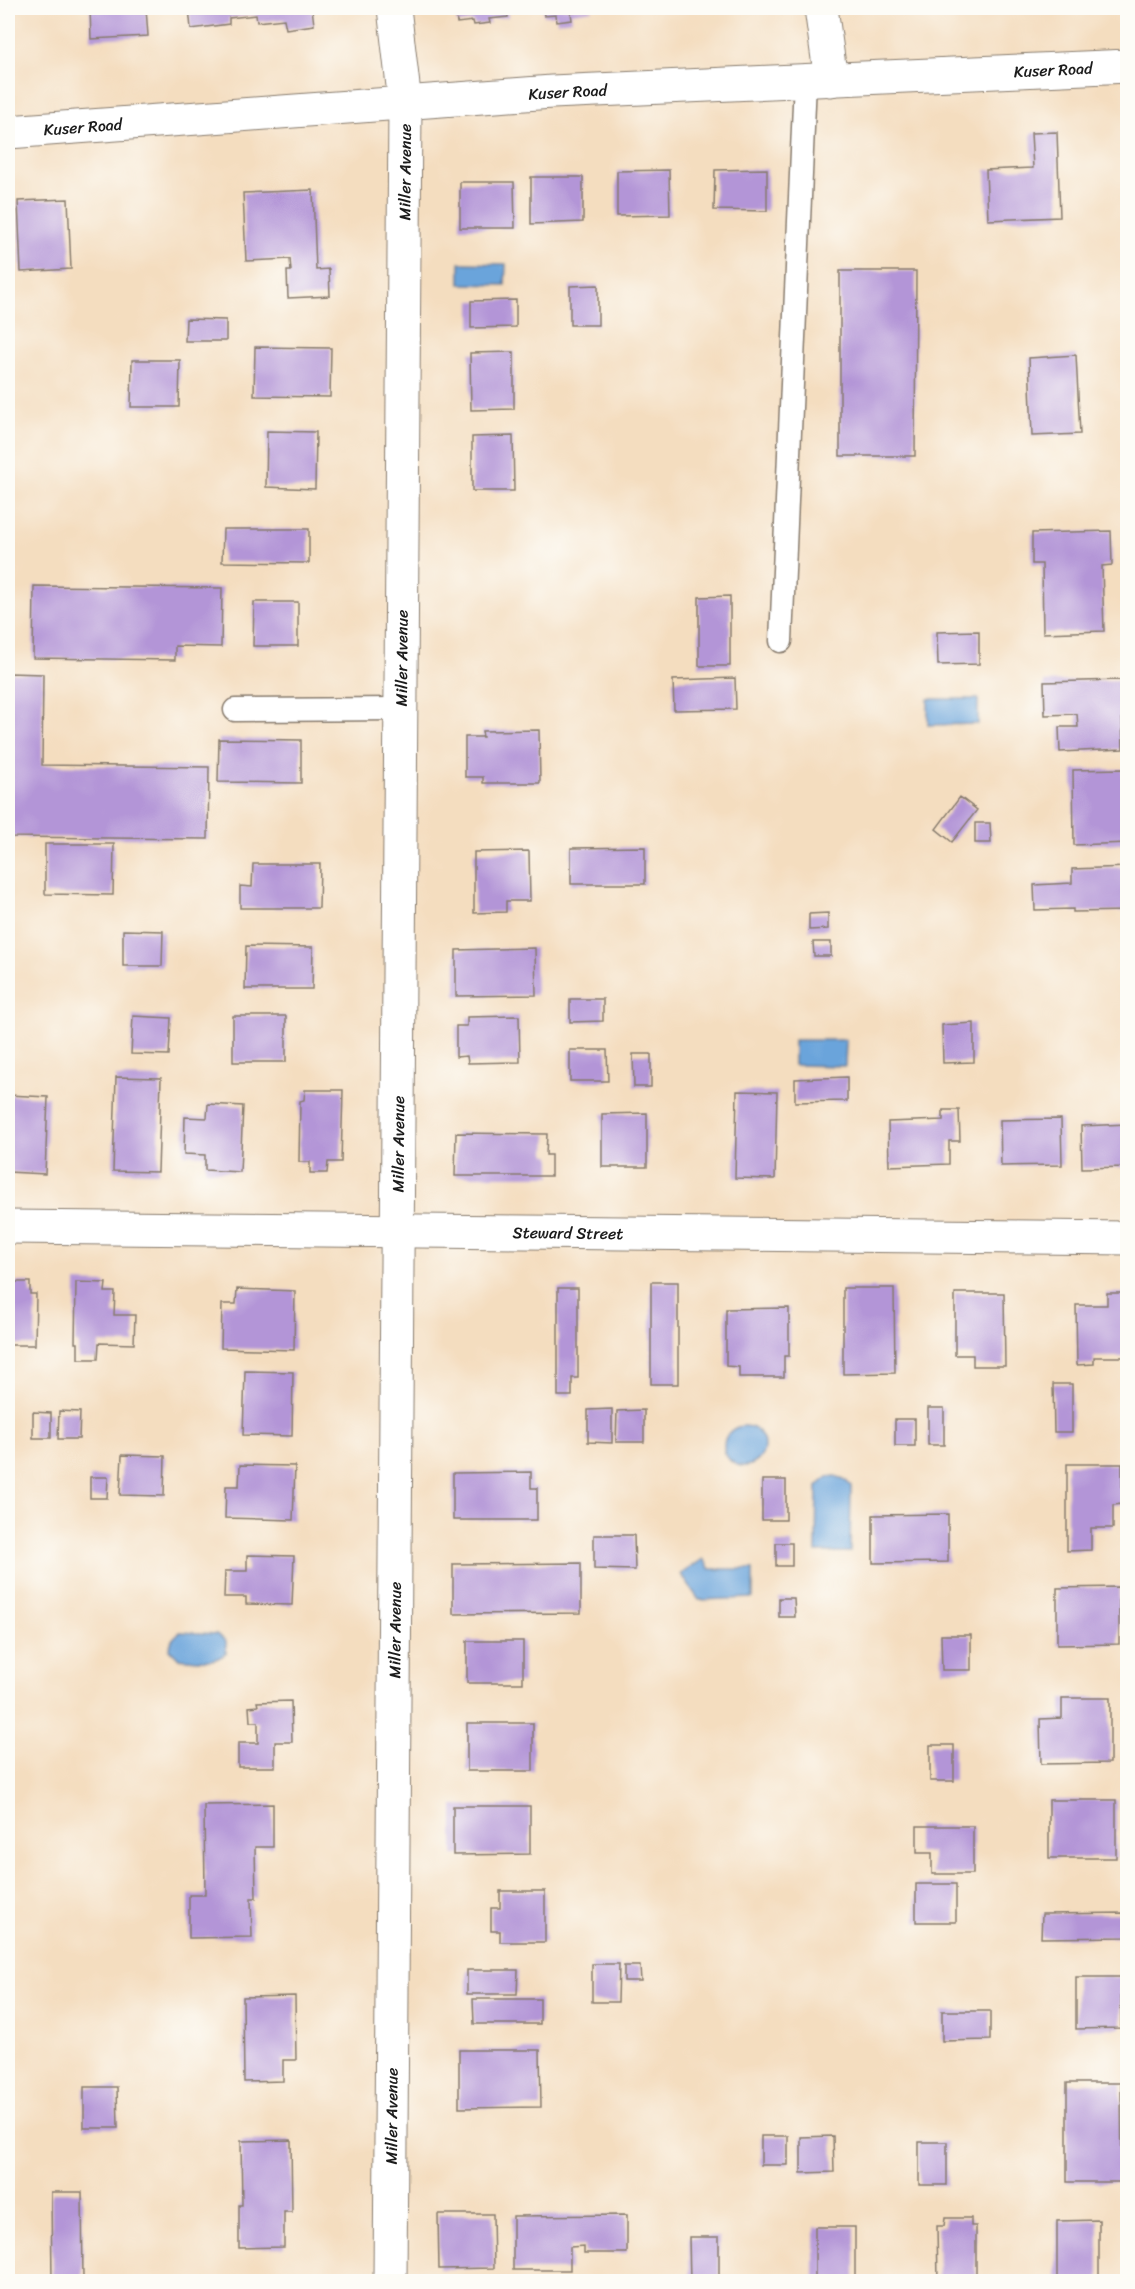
<svg xmlns="http://www.w3.org/2000/svg" width="1135" height="2289" viewBox="0 0 1135 2289" font-family="Sriracha,sans-serif">
	<rect width="100%" height="100%" fill="#fdfcf7"/>
	<filter id="ink" filterUnits="userSpaceOnUse"><feTurbulence type="fractalNoise" baseFrequency=".0167" numOctaves="2"/><feDisplacementMap in="SourceGraphic" scale="12" xChannelSelector="R" yChannelSelector="G"/><feConvolveMatrix kernelMatrix="1 2 1 2 8 2 1 2 1" color-interpolation-filters="sRGB"/></filter>
	<filter id="wash" filterUnits="userSpaceOnUse"><feTurbulence type="fractalNoise" baseFrequency=".008" numOctaves="4" result="noise"/><feDisplacementMap in="SourceGraphic" scale="24" xChannelSelector="R" yChannelSelector="G"/><feGaussianBlur stdDeviation="1.35" result="paint"/><feColorMatrix in="noise" values="0 0 0 0 0 0 0 0 0 0 0 0 0 0 0 0 0 1.4 0 .05"/><feComposite in="paint" operator="in"/></filter>
	<g filter="url(#wash)">
		<rect width="100%" height="100%" fill="#f4ddbf"/>
		<!-- water -->
		<path fill="#6ba4db" stroke="#44607c" stroke-width="1.5" d="M 460,263 L 506,264 L 505,285 L 460,284 Z
			M 928,699 L 978,699 L 978,724 L 928,725 Z
			M 794,1040 L 846,1040 L 845,1066 L 794,1065 Z
			M724 1446a20 20 0 1 1 40 0a20 20 0 1 1-40 0Z
			M 835,1476 L 844,1479 L 851,1486 L 850,1552 L 816,1552 L 817,1486 L 828,1477 Z
			M 703,1559 L 710,1569 L 753,1569 L 753,1598 L 699,1600 L 681,1574 Z
			M 180,1632 L 217,1634 L 226,1641 L 226,1653 C 214,1665 193,1659 178,1658 L 170,1650 C 170,1641 173,1637 180,1632 Z"/>
		<g id="blocks">
			<!-- building -->
			<path fill="#b395d7" d="M 90,8 L 146,8 L 148,36 L 91,39 Z
				M 189,8 L 312,8 L 314,25 L 286,29 L 284,19 L 257,22 L 256,15 L 229,18 L 229,24 L 191,29 Z
				M 455,8 L 507,8 L 508,17 L 489,19 L 490,23 L 474,25 L 473,21 L 457,23 Z
				M 543,8 L 591,8 L 592,10 L 571,13 L 572,20 L 557,22 L 556,15 L 544,16 Z
				M 1057,132 L 1060,217 L 988,220 L 986,170 L 1033,168 L 1031,133 Z
				M 767,169 L 767,211 L 714,210 L 715,170 Z
				M 669,170 L 670,215 L 617,216 L 617,171 Z
				M 531,177 L 583,177 L 583,222 L 531,224 Z
				M 460,182 L 514,182 L 515,228 L 460,228 Z
				M 313,190 L 316,270 L 329,269 L 330,296 L 288,298 L 287,271 L 291,271 L 290,259 L 246,261 L 243,193 Z
				M 68,199 L 71,269 L 21,272 L 18,201 Z
				M 840,271 L 916,271 L 915,456 L 840,456 Z
				M 598,285 L 598,325 L 570,325 L 570,286 Z
				M 516,300 L 516,327 L 471,328 L 471,301 Z
				M 186,319 L 226,320 L 226,341 L 185,341 Z
				M 255,347 L 331,348 L 330,397 L 254,396 Z
				M 514,352 L 514,409 L 471,410 L 470,353 Z
				M 1076,355 L 1080,434 L 1032,436 L 1029,358 Z
				M 132,360 L 180,360 L 179,407 L 131,407 Z
				M 267,431 L 316,432 L 315,489 L 266,487 Z
				M 513,436 L 514,491 L 472,491 L 472,437 Z
				M 223,529 L 309,529 L 309,563 L 222,562 Z
				M 1111,531 L 1112,565 L 1102,566 L 1104,631 L 1043,633 L 1042,564 L 1032,564 L 1032,533 Z
				M 34,586 L 222,588 L 221,647 L 175,646 L 175,660 L 33,658 Z
				M 730,596 L 730,666 L 699,666 L 699,597 Z
				M 254,602 L 298,602 L 298,646 L 253,646 Z
				M 979,631 L 979,664 L 938,665 L 937,632 Z
				M 8,673 L 43,674 L 42,765 L 209,767 L 208,839 L 8,837 Z
				M 735,678 L 736,709 L 674,710 L 673,680 Z
				M 1121,680 L 1123,749 L 1060,752 L 1059,727 L 1078,727 L 1077,714 L 1045,715 L 1044,682 Z
				M 539,730 L 540,783 L 483,783 L 483,777 L 465,777 L 465,737 L 483,737 L 482,731 Z
				M 219,739 L 301,740 L 301,783 L 218,782 Z
				M 1123,769 L 1124,805 L 1128,805 L 1128,843 L 1074,845 L 1073,770 Z
				M 960,797 L 977,810 L 952,842 L 936,829 Z
				M 975,823 L 990,823 L 991,843 L 975,843 Z
				M 45,844 L 114,844 L 113,895 L 45,894 Z
				M 645,847 L 645,884 L 571,884 L 571,848 Z
				M 529,851 L 530,901 L 506,901 L 506,912 L 474,913 L 474,852 Z
				M 253,864 L 320,864 L 319,908 L 240,908 L 240,886 L 252,887 Z
				M 1128,867 L 1128,911 L 1073,912 L 1073,909 L 1035,910 L 1034,885 L 1072,883 L 1072,869 Z
				M 828,913 L 828,929 L 809,930 L 809,914 Z
				M 123,930 L 163,931 L 162,966 L 123,966 Z
				M 813,942 L 831,942 L 831,956 L 814,956 Z
				M 246,946 L 313,947 L 312,989 L 245,989 Z
				M 535,948 L 536,995 L 456,996 L 456,950 Z
				M 570,999 L 603,999 L 603,1021 L 570,1022 Z
				M 133,1016 L 171,1018 L 169,1055 L 131,1054 Z
				M 233,1016 L 286,1016 L 286,1062 L 233,1062 Z
				M 519,1016 L 520,1062 L 468,1063 L 467,1056 L 456,1057 L 456,1026 L 467,1026 L 467,1017 Z
				M 974,1023 L 974,1062 L 943,1063 L 942,1025 Z
				M 570,1050 L 607,1050 L 608,1081 L 570,1081 Z
				M 633,1054 L 651,1054 L 651,1087 L 634,1087 Z
				M 116,1077 L 161,1078 L 158,1172 L 113,1171 Z
				M 847,1077 L 847,1101 L 795,1102 L 795,1079 Z
				M 305,1090 L 343,1090 L 341,1162 L 328,1162 L 327,1173 L 310,1173 L 310,1162 L 299,1162 L 300,1101 L 304,1100 Z
				M 737,1091 L 777,1092 L 775,1179 L 735,1178 Z
				M 8,1095 L 48,1097 L 45,1174 L 8,1172 Z
				M 208,1104 L 243,1106 L 240,1172 L 205,1170 L 205,1155 L 184,1154 L 185,1117 L 207,1118 Z
				M 943,1110 L 959,1110 L 960,1141 L 949,1141 L 949,1164 L 889,1166 L 888,1122 L 943,1120 Z
				M 647,1113 L 647,1167 L 602,1167 L 602,1114 Z
				M 1061,1119 L 1062,1165 L 1001,1166 L 1000,1120 Z
				M 1128,1124 L 1128,1167 L 1082,1168 L 1081,1126 Z
				M 456,1133 L 547,1134 L 546,1155 L 551,1155 L 551,1176 L 455,1176 Z
				M 8,1282 L 30,1282 L 30,1294 L 36,1294 L 35,1345 L 8,1345 Z
				M 76,1282 L 106,1283 L 105,1292 L 115,1292 L 114,1315 L 135,1315 L 134,1344 L 99,1343 L 98,1359 L 78,1359 L 78,1343 L 75,1343 Z
				M 651,1282 L 678,1282 L 678,1384 L 651,1384 Z
				M 558,1288 L 578,1288 L 578,1378 L 572,1378 L 572,1396 L 558,1396 Z
				M 843,1288 L 894,1288 L 895,1373 L 843,1374 Z
				M 237,1289 L 295,1291 L 294,1350 L 221,1348 L 222,1304 L 236,1304 Z
				M 955,1293 L 1004,1293 L 1005,1366 L 973,1366 L 973,1355 L 955,1355 Z
				M 1107,1293 L 1128,1293 L 1128,1357 L 1094,1357 L 1094,1364 L 1077,1365 L 1076,1305 L 1107,1305 Z
				M 789,1308 L 789,1356 L 784,1356 L 784,1377 L 739,1377 L 739,1367 L 726,1366 L 726,1309 Z
				M 245,1371 L 293,1372 L 292,1436 L 243,1435 Z
				M 1053,1384 L 1072,1384 L 1072,1432 L 1054,1432 Z
				M 928,1408 L 944,1408 L 944,1445 L 928,1445 Z
				M 612,1409 L 612,1443 L 588,1442 L 588,1410 Z
				M 644,1410 L 644,1442 L 616,1442 L 617,1411 Z
				M 59,1411 L 80,1412 L 79,1439 L 58,1439 Z
				M 33,1412 L 51,1413 L 51,1438 L 33,1438 Z
				M 895,1419 L 915,1419 L 915,1446 L 895,1446 Z
				M 122,1455 L 165,1456 L 164,1496 L 120,1495 Z
				M 1067,1464 L 1122,1464 L 1122,1504 L 1113,1505 L 1113,1528 L 1091,1528 L 1091,1550 L 1067,1551 Z
				M 240,1465 L 295,1466 L 293,1520 L 225,1518 L 226,1486 L 239,1486 Z
				M 531,1472 L 531,1488 L 537,1488 L 537,1520 L 453,1520 L 453,1473 Z
				M 90,1477 L 108,1477 L 107,1498 L 90,1498 Z
				M 762,1480 L 786,1480 L 786,1520 L 762,1520 Z
				M 948,1514 L 948,1562 L 873,1563 L 873,1515 Z
				M 594,1535 L 634,1535 L 635,1570 L 594,1569 Z
				M 776,1543 L 792,1543 L 792,1566 L 776,1566 Z
				M 247,1555 L 294,1556 L 292,1605 L 246,1604 L 246,1597 L 224,1597 L 225,1571 L 247,1571 Z
				M 581,1563 L 581,1613 L 453,1614 L 453,1564 Z
				M 1119,1587 L 1119,1644 L 1057,1645 L 1057,1588 Z
				M 779,1598 L 794,1598 L 795,1617 L 779,1617 Z
				M 941,1635 L 971,1635 L 971,1670 L 942,1670 Z
				M 467,1641 L 523,1641 L 523,1683 L 467,1683 Z
				M 1062,1698 L 1110,1698 L 1110,1763 L 1041,1764 L 1040,1719 L 1062,1718 Z
				M 291,1701 L 292,1742 L 275,1742 L 275,1767 L 238,1767 L 238,1743 L 258,1743 L 258,1722 L 250,1722 L 249,1707 L 258,1706 L 257,1702 Z
				M 467,1723 L 533,1723 L 533,1771 L 467,1771 Z
				M 930,1745 L 954,1745 L 954,1781 L 930,1781 Z
				M 1049,1800 L 1116,1800 L 1116,1858 L 1049,1858 Z
				M 273,1804 L 273,1847 L 255,1847 L 256,1898 L 251,1898 L 252,1937 L 189,1938 L 189,1895 L 205,1895 L 204,1805 Z
				M 453,1806 L 530,1806 L 530,1854 L 453,1855 Z
				M 917,1826 L 973,1826 L 973,1874 L 932,1874 L 932,1853 L 917,1853 Z
				M 916,1884 L 956,1884 L 956,1922 L 916,1922 Z
				M 500,1891 L 545,1891 L 545,1942 L 500,1942 L 500,1931 L 491,1931 L 491,1908 L 500,1908 Z
				M 1128,1913 L 1128,1937 L 1041,1938 L 1042,1914 Z
				M 592,1964 L 619,1964 L 618,2002 L 592,2002 Z
				M 624,1966 L 640,1966 L 641,1981 L 624,1981 Z
				M 467,1970 L 518,1970 L 517,1994 L 467,1994 Z
				M 1076,1977 L 1121,1977 L 1121,2028 L 1076,2029 Z
				M 295,1996 L 296,2060 L 283,2060 L 283,2081 L 244,2082 L 243,1997 Z
				M 473,1999 L 540,1999 L 540,2024 L 474,2024 Z
				M 942,2011 L 990,2011 L 990,2040 L 942,2041 Z
				M 459,2050 L 540,2050 L 541,2107 L 459,2108 Z
				M 1067,2083 L 1121,2083 L 1122,2182 L 1067,2182 Z
				M 84,2087 L 117,2087 L 118,2128 L 84,2128 Z
				M 761,2136 L 788,2136 L 788,2165 L 761,2165 Z
				M 833,2136 L 834,2172 L 801,2173 L 801,2137 Z
				M 291,2140 L 292,2212 L 284,2212 L 284,2247 L 239,2248 L 239,2205 L 242,2205 L 241,2141 Z
				M 919,2142 L 947,2142 L 947,2185 L 919,2185 Z
				M 51,2192 L 82,2192 L 83,2282 L 52,2282 Z
				M 438,2214 L 493,2214 L 494,2268 L 439,2269 Z
				M 627,2215 L 627,2253 L 584,2253 L 584,2246 L 570,2247 L 570,2270 L 513,2270 L 513,2216 Z
				M 945,2218 L 971,2218 L 971,2226 L 976,2226 L 976,2282 L 938,2282 L 937,2226 L 944,2226 Z
				M 1099,2220 L 1099,2282 L 1057,2282 L 1057,2221 Z
				M 815,2227 L 855,2227 L 855,2282 L 815,2282 Z
				M 689,2237 L 719,2237 L 719,2282 L 690,2282 Z"/>
		</g>
	</g>
	<g filter="url(#ink)">
		<use href="#blocks" fill-opacity="0" stroke="#887c6e" stroke-width="1.5"/>
		<g fill="none" stroke-linecap="round" stroke-linejoin="round">
			<defs>
				<path id="service" d="M 781,641 L 805,81
					M 235,710 L 401,709"/>
				<g id="minor">
					<path d="M 821,8 L 831,80"/>
					<path id="s1" d="M 8,1227 L 1128,1238"/>
					<path id="s2" d="M 390,2282 L 405,103 L 394,8"/>
				</g>
				<g id="tertiary">
					<path id="s3" d="M 8,132 L 552,92 L 1128,66"/>
				</g>
			</defs>
			<!-- service casing -->
			<use href="#service" stroke="#887c6e" stroke-width="25"/>
			<!-- minor casing -->
			<use href="#minor" stroke="#887c6e" stroke-width="35"/>
			<!-- tertiary casing -->
			<use href="#tertiary" stroke="#887c6e" stroke-width="35"/>
			<!-- service -->
			<use href="#service" stroke="#fff" stroke-width="22"/>
			<!-- minor -->
			<use href="#minor" stroke="#fff" stroke-width="33"/>
			<!-- tertiary -->
			<use href="#tertiary" stroke="#fff" stroke-width="33"/>
		</g>
	</g>
	<g text-anchor="middle" dominant-baseline="central" stroke-width="5" stroke-linejoin="round" paint-order="stroke">
		<!-- street labels -->
		<g font-size="16" fill="#1c1c1c" stroke="#fdfcf7">
			<text stroke="none"><textPath href="#s3" startOffset="1047">Kuser Road</textPath></text>
			<text stroke="none"><textPath href="#s3" startOffset="561">Kuser Road</textPath></text>
			<text stroke="none"><textPath href="#s3" startOffset="75">Kuser Road</textPath></text>
			<text stroke="none"><textPath href="#s2" startOffset="2110">Miller Avenue</textPath></text>
			<text stroke="none"><textPath href="#s2" startOffset="1624">Miller Avenue</textPath></text>
			<text stroke="none"><textPath href="#s2" startOffset="1138">Miller Avenue</textPath></text>
			<text stroke="none"><textPath href="#s1" startOffset="560">Steward Street</textPath></text>
			<text stroke="none"><textPath href="#s2" startOffset="652">Miller Avenue</textPath></text>
			<text stroke="none"><textPath href="#s2" startOffset="166">Miller Avenue</textPath></text>
		</g>
	</g>
	<!-- margin -->
	<rect width="1135" height="2289" fill="none" stroke="#fdfcf7" stroke-width="30"/>
</svg>
